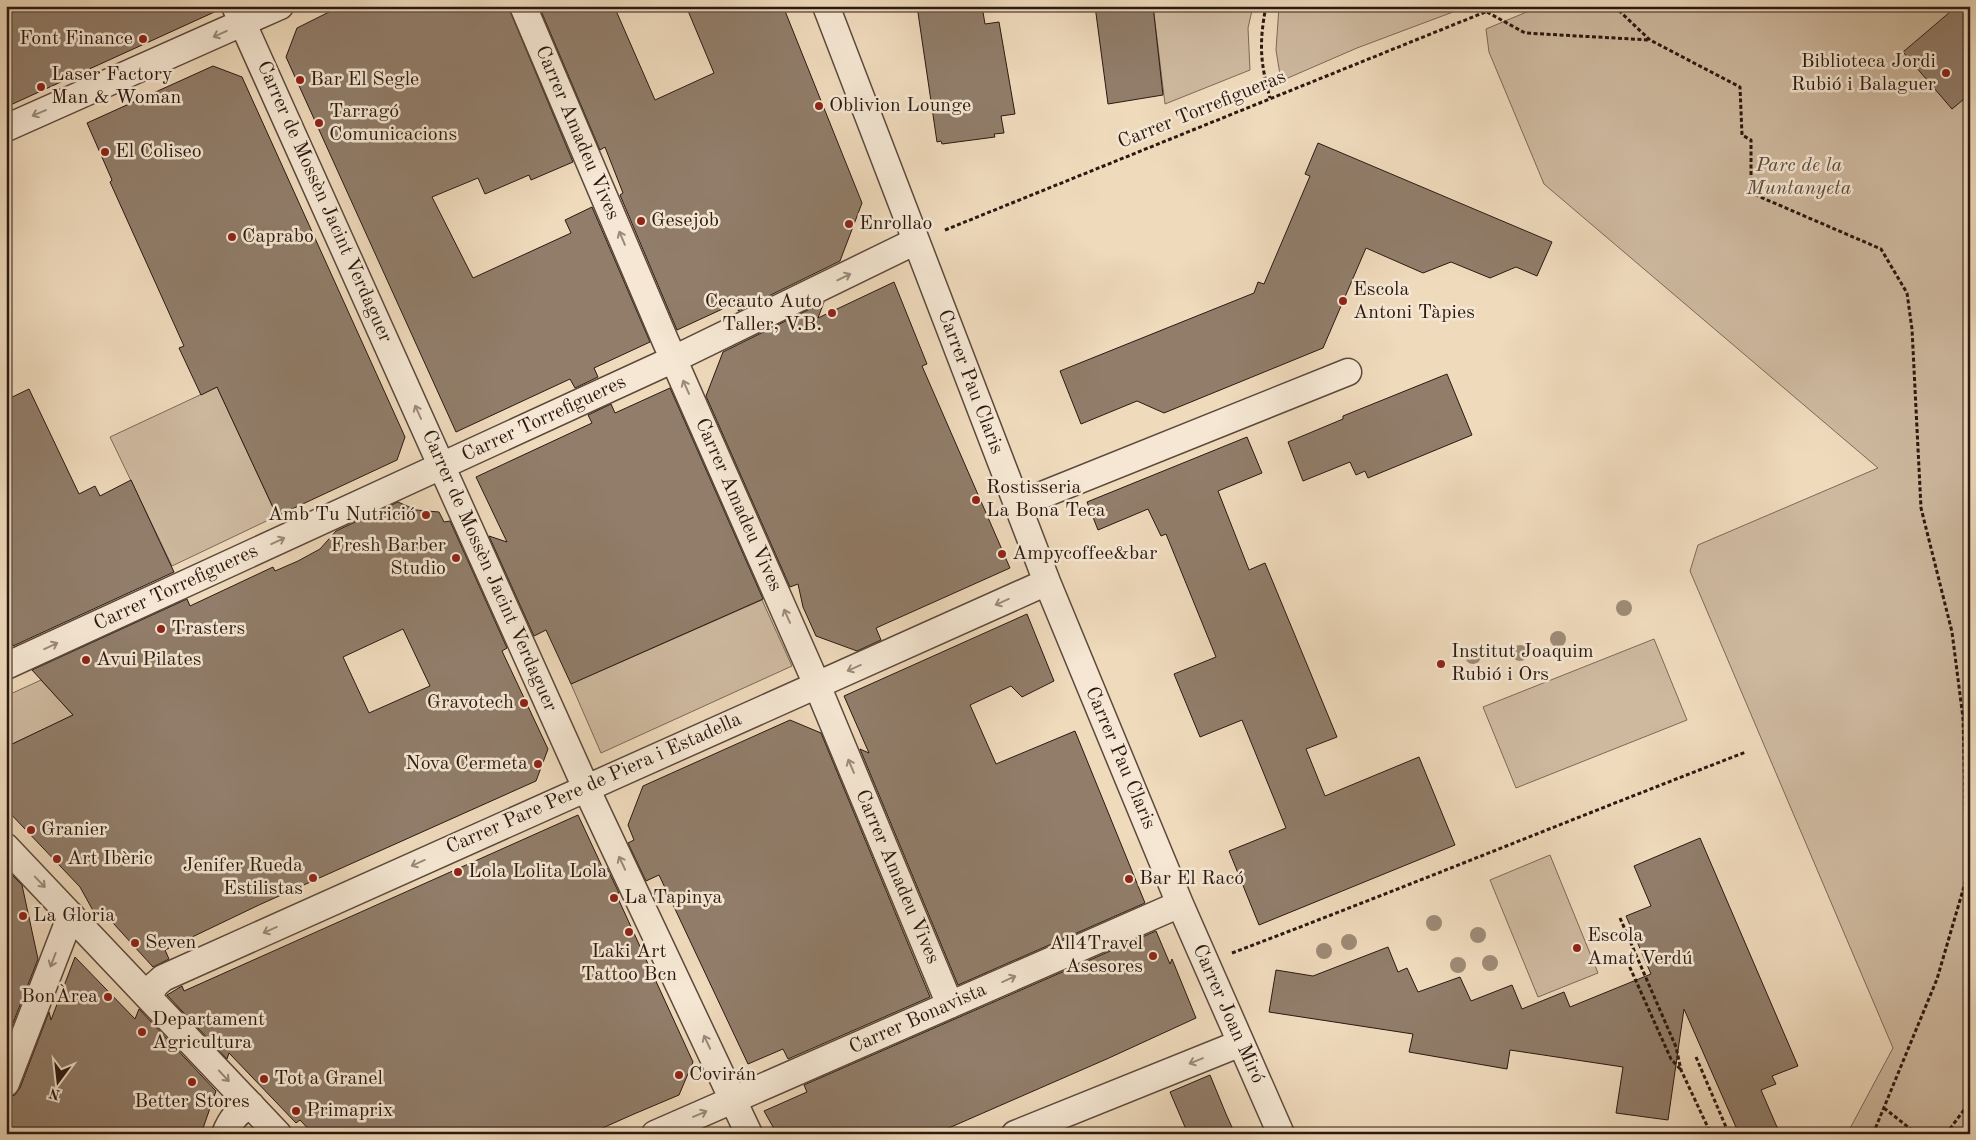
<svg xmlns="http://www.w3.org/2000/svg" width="1976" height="1140" viewBox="0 0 1976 1140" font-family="'Old Standard TT',serif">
	<rect width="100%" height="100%" fill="#efdabc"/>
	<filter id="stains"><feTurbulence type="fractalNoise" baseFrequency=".004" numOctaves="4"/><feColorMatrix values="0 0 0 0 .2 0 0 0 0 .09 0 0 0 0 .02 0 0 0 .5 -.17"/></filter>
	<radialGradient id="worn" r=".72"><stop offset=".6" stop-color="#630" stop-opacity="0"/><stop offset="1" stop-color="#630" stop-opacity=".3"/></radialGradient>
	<!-- green -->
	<path fill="#ceb99f" stroke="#7c6958" d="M 1153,6 L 1253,6 L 1248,28 L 1250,70 L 1165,104 Z
		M 1279,6 L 1469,6 L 1357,48 L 1281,81 L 1276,50 Z
		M 1541,6 L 1970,6 L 1970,1134 L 1847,1134 L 1893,1048 L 1690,571 L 1698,545 L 1878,468 L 1544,184 L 1489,52 L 1486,29 Z
		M 217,387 L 277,516 L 172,566 L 110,437 Z
		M 762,600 L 792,666 L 601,753 L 571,684 Z
		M 1654,639 L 1687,720 L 1516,788 L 1483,707 Z
		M 41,680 L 73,715 L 6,747 L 6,696 Z
		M 1550,855 L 1598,973 L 1538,997 L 1490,880 Z"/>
	<!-- building -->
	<path fill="#917d6a" stroke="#2b1911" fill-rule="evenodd" d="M 6,6 L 220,6 L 221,9 L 6,107 Z
		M 341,6 L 508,6 L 573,162 L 531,180 L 529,175 L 485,194 L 478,178 L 432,197 L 473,278 L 571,233 L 565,220 L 592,207 L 650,342 L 594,368 L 598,377 L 575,388 L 570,379 L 456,432 L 286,57 L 297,28 Z
		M 539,6 L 614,6 L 655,100 L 714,73 L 686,6 L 783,6 L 862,203 L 840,261 L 738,311 L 742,300 L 677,330 L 620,195 L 623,193 L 605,147 L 600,150 Z
		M 917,6 L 982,6 L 985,24 L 999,22 L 1015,114 L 1001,116 L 1004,133 L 994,134 L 995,137 L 942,144 L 941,141 L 937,142 Z
		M 1095,6 L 1153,6 L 1163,95 L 1108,104 Z
		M 1957,6 L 1970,6 L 1970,94 L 1952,109 L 1903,52 Z
		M 213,66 L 242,77 L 405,437 L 397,460 L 277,516 L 217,387 L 201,395 L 179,348 L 184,346 L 110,182 L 112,180 L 87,123 Z
		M 1318,143 L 1552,242 L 1537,276 L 1516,267 L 1490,278 L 1451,262 L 1423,273 L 1366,248 L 1323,348 L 1164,413 L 1137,401 L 1081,424 L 1060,371 L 1254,293 L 1258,282 L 1264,284 L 1310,176 L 1305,174 Z
		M 894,282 L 927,364 L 922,366 L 1010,568 L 876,628 L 881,640 L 857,651 L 816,636 L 803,607 L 798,584 L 790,587 L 706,396 L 723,352 L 824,302 L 818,318 Z
		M 1447,374 L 1472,435 L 1368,478 L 1365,471 L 1356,475 L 1350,462 L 1303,481 L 1288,442 L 1343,419 L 1343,416 Z
		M 670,388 L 763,599 L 571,684 L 546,630 L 534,636 L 489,536 L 507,542 L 476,477 L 592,423 L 588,415 L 611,404 L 615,413 Z
		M 29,389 L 79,494 L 95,486 L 100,496 L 131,480 L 174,572 L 13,646 L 12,643 L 6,645 L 6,400 Z
		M 1247,437 L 1262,473 L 1218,491 L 1249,570 L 1265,563 L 1337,737 L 1306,749 L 1325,796 L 1419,757 L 1455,845 L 1259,925 L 1229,851 L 1286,828 L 1242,720 L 1200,737 L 1174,674 L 1216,657 L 1166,534 L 1161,536 L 1148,509 L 1098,530 L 1087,502 Z
		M 398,502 L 416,510 L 439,512 L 444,522 L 450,521 L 507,648 L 502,651 L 548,749 L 536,781 L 259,905 L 165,950 L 169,959 L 153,967 L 103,912 L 96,916 L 80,887 L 6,809 L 6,747 L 73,715 L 32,670 L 187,599 L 190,606 L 273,567 L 275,571 L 298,561 L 320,549 L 336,531 ZM 403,629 L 430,686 L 369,713 L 343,657 Z
		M 1027,614 L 1054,681 L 1022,697 L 1011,686 L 970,705 L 996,764 L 1075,731 L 1145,903 L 958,985 L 860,749 L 869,753 L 844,696 Z
		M 790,720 L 821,733 L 930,997 L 788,1059 L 783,1049 L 748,1064 L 659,875 L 646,881 L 628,843 L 634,840 L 628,825 L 643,786 Z
		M 578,815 L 605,873 L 607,868 L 619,893 L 616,894 L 693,1062 L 679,1095 L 634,1114 L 589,1134 L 313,1134 L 300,1120 L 296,1123 L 229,1053 L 227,1059 L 167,995 L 182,986 L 184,991 Z
		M 1700,838 L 1798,1066 L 1772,1076 L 1776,1084 L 1761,1090 L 1780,1134 L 1739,1134 L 1684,1009 L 1668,1120 L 1616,1113 L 1623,1067 L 1510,1050 L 1507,1069 L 1409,1052 L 1413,1034 L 1269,1012 L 1276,970 L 1313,976 L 1388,947 L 1398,972 L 1407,968 L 1418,992 L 1460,977 L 1471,1001 L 1512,985 L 1522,1009 L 1564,992 L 1570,1007 L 1651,974 L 1626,916 L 1651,906 L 1634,866 Z
		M 6,869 L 22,885 L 38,959 L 6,1041 Z
		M 1156,931 L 1170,964 L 1172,959 L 1196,1018 L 1109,1058 L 935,1134 L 777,1134 L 764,1111 L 807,1092 L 804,1085 Z
		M 75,957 L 135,1019 L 139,1009 L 216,1091 L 201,1134 L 6,1134 L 6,1098 L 15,1095 L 20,1088 L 49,1012 L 51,1020 Z
		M 1210,1075 L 1226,1114 L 1235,1134 L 1188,1134 L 1170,1092 Z"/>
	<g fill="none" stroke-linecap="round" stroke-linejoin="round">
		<defs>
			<path id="street" d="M 235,6 L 586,788 L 749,1134
				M 523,6 L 665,340 L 817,685 L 950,1005
				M 826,6 L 1047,582 L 1180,904 L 1281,1134
				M 6,128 L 280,6
				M 1017,505 L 1348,372
				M 6,666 L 674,359 L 916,241
				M 6,847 L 278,1134
				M 150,997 L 154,986 L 163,978 L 1047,582
				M 6,1083 L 71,915
				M 225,1134 C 231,1119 237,1112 251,1105
				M 655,1134 L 1180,904
				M 1015,1134 L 1241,1043"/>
		</defs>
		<!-- street casing -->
		<use href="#street" stroke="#5c493c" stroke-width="29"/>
		<!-- path -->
		<path stroke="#2b1911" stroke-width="3" stroke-dasharray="4 2.5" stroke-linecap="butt" d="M 1266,6 C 1259,43 1260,62 1270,98
			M 1614,6 L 1650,40 L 1740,87 L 1742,135 L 1751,140 L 1751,193 L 1881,249 L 1907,293 L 1912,329 L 1921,508 L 1952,632 L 1963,718 L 1967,875
			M 1487,12 L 1525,33 L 1650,40
			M 945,230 L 1500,6
			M 1964,716 L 1970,700
			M 1620,918 L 1676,1047 L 1681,1070 L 1711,1134
			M 1232,953 C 1404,888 1574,818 1746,752
			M 1627,961 L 1671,1059 L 1681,1070
			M 1696,1057 L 1729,1134
			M 1884,1108 L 1917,1134
			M 1700,1134 L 1710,1131
			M 1873,1134 L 1937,979 L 1970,866
			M 1946,1134 L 1970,1102"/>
		<!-- street -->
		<use href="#street" stroke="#f5e7d3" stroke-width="26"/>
	</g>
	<!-- trees -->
	<g fill="#9e8a76">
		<circle cx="1624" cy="608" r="8"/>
		<circle cx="1558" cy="639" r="8"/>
		<circle cx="1520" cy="653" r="8"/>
		<circle cx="1473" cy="656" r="8"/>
		<circle cx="1434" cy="923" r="8"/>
		<circle cx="1478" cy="935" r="8"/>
		<circle cx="1349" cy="942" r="8"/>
		<circle cx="1324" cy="951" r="8"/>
		<circle cx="1490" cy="963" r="8"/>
		<circle cx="1458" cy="965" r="8"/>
	</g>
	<!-- one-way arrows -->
	<defs><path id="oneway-shaft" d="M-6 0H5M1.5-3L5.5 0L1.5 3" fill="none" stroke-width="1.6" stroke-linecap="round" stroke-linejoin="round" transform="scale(1.25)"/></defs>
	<g stroke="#9a8a7c">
		<use href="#oneway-shaft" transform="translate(220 34) rotate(156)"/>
		<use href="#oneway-shaft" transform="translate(39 113) rotate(157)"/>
		<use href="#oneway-shaft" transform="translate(622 238) rotate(-113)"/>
		<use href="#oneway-shaft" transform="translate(844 277) rotate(-26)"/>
		<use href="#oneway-shaft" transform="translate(686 387) rotate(-114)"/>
		<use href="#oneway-shaft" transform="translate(418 412) rotate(-114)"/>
		<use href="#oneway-shaft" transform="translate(278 541) rotate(-25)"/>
		<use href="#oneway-shaft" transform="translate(1002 602) rotate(156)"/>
		<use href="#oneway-shaft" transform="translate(787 616) rotate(-114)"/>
		<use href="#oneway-shaft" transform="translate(51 646) rotate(-25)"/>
		<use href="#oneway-shaft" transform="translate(854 668) rotate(156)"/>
		<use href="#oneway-shaft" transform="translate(851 766) rotate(-113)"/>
		<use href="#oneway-shaft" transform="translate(418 863) rotate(156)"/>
		<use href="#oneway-shaft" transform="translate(622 863) rotate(-115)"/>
		<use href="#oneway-shaft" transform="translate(40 882) rotate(46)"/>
		<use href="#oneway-shaft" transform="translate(270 930) rotate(156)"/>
		<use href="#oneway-shaft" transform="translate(53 960) rotate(111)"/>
		<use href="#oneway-shaft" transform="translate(1009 979) rotate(-24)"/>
		<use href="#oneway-shaft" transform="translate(707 1042) rotate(-115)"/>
		<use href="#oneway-shaft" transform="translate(1196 1061) rotate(158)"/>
		<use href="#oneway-shaft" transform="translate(224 1076) rotate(47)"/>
		<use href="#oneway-shaft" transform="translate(700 1114) rotate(-23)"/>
	</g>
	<!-- markers -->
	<g fill="#8f2418" stroke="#f5e7d3" stroke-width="2">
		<circle cx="143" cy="39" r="5"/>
		<circle cx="1946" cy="73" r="5"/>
		<circle cx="300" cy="80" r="5"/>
		<circle cx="41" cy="87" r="5"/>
		<circle cx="819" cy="106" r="5"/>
		<circle cx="319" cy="123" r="5"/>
		<circle cx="105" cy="152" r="5"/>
		<circle cx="641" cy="221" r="5"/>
		<circle cx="849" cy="224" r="5"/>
		<circle cx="232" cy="237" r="5"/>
		<circle cx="1343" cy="301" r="5"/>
		<circle cx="832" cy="313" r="5"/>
		<circle cx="976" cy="500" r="5"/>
		<circle cx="426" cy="515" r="5"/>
		<circle cx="1002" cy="554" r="5"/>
		<circle cx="456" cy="558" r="5"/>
		<circle cx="161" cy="629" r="5"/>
		<circle cx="86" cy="660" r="5"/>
		<circle cx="1441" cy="664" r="5"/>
		<circle cx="524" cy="703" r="5"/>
		<circle cx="538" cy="764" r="5"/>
		<circle cx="31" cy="830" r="5"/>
		<circle cx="57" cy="859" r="5"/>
		<circle cx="458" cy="872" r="5"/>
		<circle cx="313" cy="878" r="5"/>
		<circle cx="1129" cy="879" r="5"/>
		<circle cx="614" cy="898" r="5"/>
		<circle cx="23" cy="916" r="5"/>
		<circle cx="629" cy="932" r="5"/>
		<circle cx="135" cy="943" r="5"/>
		<circle cx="1577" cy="948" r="5"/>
		<circle cx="1153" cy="956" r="5"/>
		<circle cx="108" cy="997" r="5"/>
		<circle cx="142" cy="1032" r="5"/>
		<circle cx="679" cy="1075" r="5"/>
		<circle cx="264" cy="1079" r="5"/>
		<circle cx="192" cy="1082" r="5"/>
		<circle cx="296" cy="1111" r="5"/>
	</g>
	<g text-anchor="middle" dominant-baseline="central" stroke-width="5" stroke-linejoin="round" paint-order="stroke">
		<!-- poi labels -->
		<g font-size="20" fill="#2b1911" stroke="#f5e7d3" text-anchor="start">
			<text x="133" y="39" text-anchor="end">Font Finance</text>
			<text x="1936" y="62" text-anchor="end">Biblioteca Jordi<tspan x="1936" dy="23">Rubió i Balaguer</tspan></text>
			<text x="51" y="75">Laser Factory<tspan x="51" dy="23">Man &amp; Woman</tspan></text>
			<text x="310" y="80">Bar El Segle</text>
			<text x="829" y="106">Oblivion Lounge</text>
			<text x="329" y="112">Tarragó<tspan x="329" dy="23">Comunicacions</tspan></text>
			<text x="115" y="152">El Coliseo</text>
			<text x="651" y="221">Gesejob</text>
			<text x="859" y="224">Enrollao</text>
			<text x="242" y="237">Caprabo</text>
			<text x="1353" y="290">Escola<tspan x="1353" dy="23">Antoni Tàpies</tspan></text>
			<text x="822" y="302" text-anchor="end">Cecauto Auto<tspan x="822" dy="23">Taller, V.B.</tspan></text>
			<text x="986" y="488">Rostisseria<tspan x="986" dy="23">La Bona Teca</tspan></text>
			<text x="416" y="515" text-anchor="end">Amb Tu Nutrició</text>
			<text x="446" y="546" text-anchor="end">Fresh Barber<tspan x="446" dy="23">Studio</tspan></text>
			<text x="1012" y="554">Ampycoffee&amp;bar</text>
			<text x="171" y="629">Trasters</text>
			<text x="1451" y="652">Institut Joaquim<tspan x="1451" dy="23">Rubió i Ors</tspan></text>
			<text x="96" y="660">Avui Pilates</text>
			<text x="514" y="703" text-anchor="end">Gravotech</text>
			<text x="528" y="764" text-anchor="end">Nova Cermeta</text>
			<text x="41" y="830">Granier</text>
			<text x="67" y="859">Art Ibèric</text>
			<text x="303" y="866" text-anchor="end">Jenifer Rueda<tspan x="303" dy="23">Estilistas</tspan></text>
			<text x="468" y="872">Lola Lolita Lola</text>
			<text x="1139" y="879">Bar El Racó</text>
			<text x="624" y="898">La Tapinya</text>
			<text x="33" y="916">La Gloria</text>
			<text x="1587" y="936">Escola<tspan x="1587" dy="23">Amat Verdú</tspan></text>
			<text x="145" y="943">Seven</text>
			<text x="1143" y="944" text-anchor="end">All4Travel<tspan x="1143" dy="23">Asesores</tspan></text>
			<text x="629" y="952" text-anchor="middle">Laki Art<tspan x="629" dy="23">Tattoo Bcn</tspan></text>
			<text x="98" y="997" text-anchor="end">BonÀrea</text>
			<text x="152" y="1020">Departament<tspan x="152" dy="23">Agricultura</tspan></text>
			<text x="689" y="1075">Covirán</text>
			<text x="274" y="1079">Tot a Granel</text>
			<text x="192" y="1102" text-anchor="middle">Better Stores</text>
			<text x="306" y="1111">Primaprix</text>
		</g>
		<!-- street labels -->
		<g font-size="20" fill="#2b1911" stroke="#f5e7d3">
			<text transform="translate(1202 110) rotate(-22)">Carrer Torrefigueras</text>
			<text transform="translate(577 133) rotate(67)">Carrer Amadeu Vives</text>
			<text transform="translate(324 202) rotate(66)">Carrer de Mossèn Jacint Verdaguer</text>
			<text transform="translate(970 382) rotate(69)">Carrer Pau Claris</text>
			<text transform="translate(544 419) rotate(-25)">Carrer Torrefigueres</text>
			<text transform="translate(738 505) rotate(66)">Carrer Amadeu Vives</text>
			<text transform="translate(489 571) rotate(66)">Carrer de Mossèn Jacint Verdaguer</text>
			<text transform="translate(176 588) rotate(-25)">Carrer Torrefigueres</text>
			<text transform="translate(1120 758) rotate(67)">Carrer Pau Claris</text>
			<text transform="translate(594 784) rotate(-24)">Carrer Pare Pere de Piera i Estadella</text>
			<text transform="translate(897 877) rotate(67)">Carrer Amadeu Vives</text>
			<text transform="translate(1228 1014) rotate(66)">Carrer Joan Miró</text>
			<text transform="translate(918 1019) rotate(-24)">Carrer Bonavista</text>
		</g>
		<!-- park labels -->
		<g font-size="20" font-style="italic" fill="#5c493c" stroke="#f5e7d3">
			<text x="1799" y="166">Parc de la<tspan x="1799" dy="23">Muntanyeta</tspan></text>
		</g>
	</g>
	<!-- margin -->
	<rect width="1976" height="1140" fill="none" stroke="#efdabc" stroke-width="25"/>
	<rect x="8" y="8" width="1961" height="1125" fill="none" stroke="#2b1911" stroke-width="2.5"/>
	<rect x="12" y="12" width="1951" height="1115" fill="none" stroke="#2b1911"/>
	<!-- north arrow -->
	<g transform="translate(58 1082) rotate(195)" stroke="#f5e7d3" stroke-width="4" paint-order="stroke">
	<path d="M0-4L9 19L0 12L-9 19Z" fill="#2b1911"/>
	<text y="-8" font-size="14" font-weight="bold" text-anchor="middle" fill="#2b1911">N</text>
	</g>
	<rect width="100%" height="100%" filter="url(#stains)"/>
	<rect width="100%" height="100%" fill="url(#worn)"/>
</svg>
